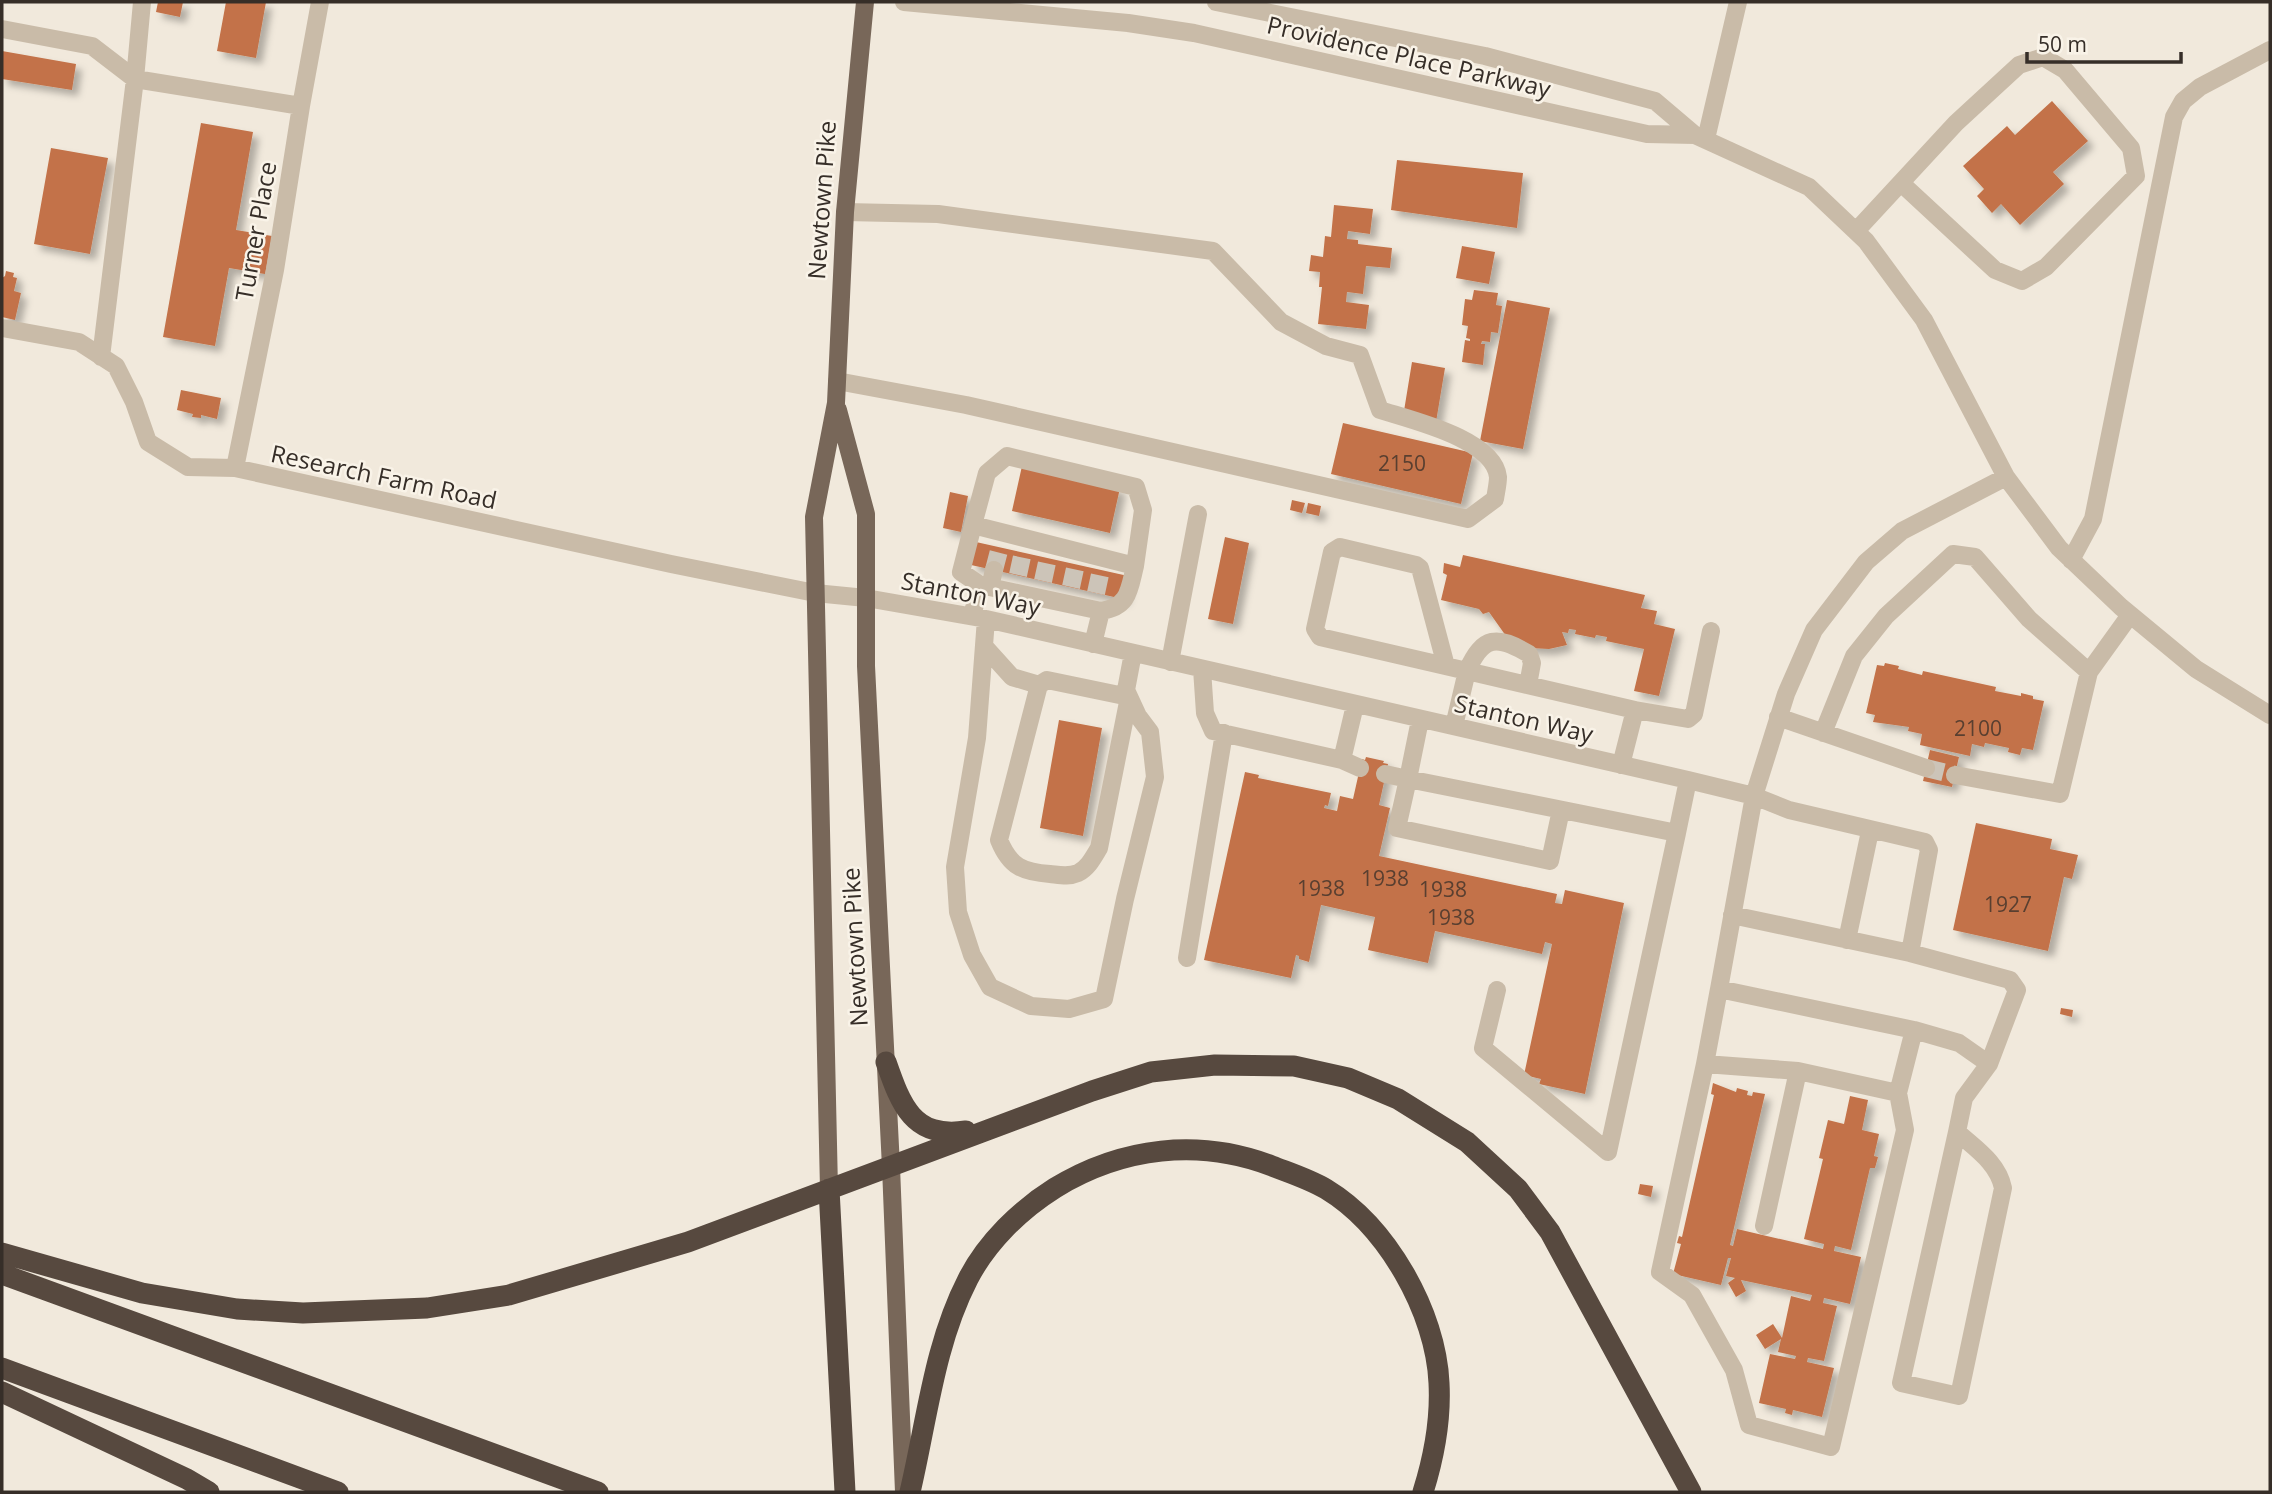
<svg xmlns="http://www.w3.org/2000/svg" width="2272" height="1494" viewBox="0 0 2272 1494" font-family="'Open Sans',sans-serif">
	<defs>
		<filter id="shadow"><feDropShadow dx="6" dy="6" stdDeviation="3.5" flood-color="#0004"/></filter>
	</defs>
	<rect width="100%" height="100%" fill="#f1e9dc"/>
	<!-- building -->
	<path fill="#c37248" filter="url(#shadow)" d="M 158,2 L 183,2 L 180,17 L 156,12 Z
		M 226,2 L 266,2 L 256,58 L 217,51 Z
		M 2,51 L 76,64 L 72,90 L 2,79 Z
		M 2052,101 L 2088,141 L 2053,172 L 2064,184 L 2020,225 L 2001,204 L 1992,213 L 1977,196 L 1984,189 L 1963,166 L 2007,126 L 2015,135 Z
		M 201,123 L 253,132 L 236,230 L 272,236 L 265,274 L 229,268 L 215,346 L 163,337 Z
		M 51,148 L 108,158 L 90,254 L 34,244 Z
		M 1397,160 L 1523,173 L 1517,228 L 1391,210 Z
		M 1334,205 L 1373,209 L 1370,234 L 1348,231 L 1347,239 L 1358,240 L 1358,244 L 1392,248 L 1390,268 L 1366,266 L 1363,294 L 1347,292 L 1346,302 L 1369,305 L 1366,329 L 1318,324 L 1322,287 L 1319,287 L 1320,272 L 1309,271 L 1311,255 L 1323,257 L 1325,236 L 1331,237 Z
		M 1462,246 L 1495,252 L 1489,284 L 1456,278 Z
		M 6,271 L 14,273 L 13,277 L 17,278 L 14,291 L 21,293 L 15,320 L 2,317 L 2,278 L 5,276 Z
		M 1474,290 L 1498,293 L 1496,305 L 1502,306 L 1498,333 L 1491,332 L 1490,342 L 1482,341 L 1481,344 L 1485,344 L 1483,365 L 1462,362 L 1465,340 L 1470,341 L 1470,339 L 1466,338 L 1468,326 L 1462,325 L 1465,299 L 1472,300 Z
		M 1507,300 L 1550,308 L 1523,449 L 1480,441 Z
		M 1412,362 L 1445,368 L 1436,422 L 1403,417 Z
		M 181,390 L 221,398 L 217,419 L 201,415 L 201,418 L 192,417 L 193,414 L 177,410 Z
		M 1343,423 L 1473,453 L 1461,504 L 1331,474 Z
		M 1022,466 L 1120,488 L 1110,533 L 1012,511 Z
		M 950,492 L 968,496 L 961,532 L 943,528 Z
		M 1292,500 L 1305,503 L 1302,513 L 1290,510 Z
		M 1308,503 L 1321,506 L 1319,516 L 1306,513 Z
		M 1225,537 L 1249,543 L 1233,624 L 1208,619 Z
		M 976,542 L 1128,576 L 1123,599 L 971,565 Z
		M 1463,555 L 1645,595 L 1641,608 L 1657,611 L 1654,624 L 1675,629 L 1659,696 L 1634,691 L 1644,649 L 1606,641 L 1607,637 L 1596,635 L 1595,638 L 1575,634 L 1576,630 L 1569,629 L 1568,633 L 1562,632 L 1567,645 L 1549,649 L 1531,648 L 1506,636 L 1489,612 L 1483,614 L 1479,609 L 1441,600 L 1447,575 L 1443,573 L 1444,563 L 1460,567 Z
		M 1885,663 L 1899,666 L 1898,669 L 1922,675 L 1923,671 L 1996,687 L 1995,691 L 2021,696 L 2021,693 L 2033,696 L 2033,699 L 2044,701 L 2033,750 L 2022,748 L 2020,755 L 2008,752 L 2009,748 L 1985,743 L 1984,747 L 1972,744 L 1970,756 L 1920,745 L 1922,734 L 1908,731 L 1909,727 L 1873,722 L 1875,715 L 1866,713 L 1877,665 L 1884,666 Z
		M 1059,720 L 1102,728 L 1083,836 L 1040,828 Z
		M 1930,750 L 1959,757 L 1952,787 L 1923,781 Z
		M 1366,757 L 1384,761 L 1383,763 L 1388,764 L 1379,805 L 1390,808 L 1379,856 L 1557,894 L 1555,903 L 1562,904 L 1565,890 L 1624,903 L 1585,1094 L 1539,1084 L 1541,1079 L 1524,1075 L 1552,944 L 1545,942 L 1542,954 L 1435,931 L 1428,963 L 1368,950 L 1375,917 L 1321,905 L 1309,962 L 1299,959 L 1299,956 L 1296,955 L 1291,978 L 1204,960 L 1245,772 L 1259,775 L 1258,778 L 1331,793 L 1328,806 L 1325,805 L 1324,808 L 1337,811 L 1340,796 L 1353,799 L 1362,759 L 1365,760 Z
		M 1976,823 L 2052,839 L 2050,849 L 2078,855 L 2072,879 L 2064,877 L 2048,951 L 1953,930 Z
		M 2061,1008 L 2073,1010 L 2072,1017 L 2060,1014 Z
		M 1713,1083 L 1736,1092 L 1737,1088 L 1748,1091 L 1747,1095 L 1752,1096 L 1753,1092 L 1765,1094 L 1730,1245 L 1733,1246 L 1737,1229 L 1823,1249 L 1824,1244 L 1804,1239 L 1823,1159 L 1819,1158 L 1828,1120 L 1844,1124 L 1850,1096 L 1868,1100 L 1862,1130 L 1879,1134 L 1874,1156 L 1878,1157 L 1875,1168 L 1870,1168 L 1851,1250 L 1835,1246 L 1834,1251 L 1861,1257 L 1850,1304 L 1824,1298 L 1823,1303 L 1837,1306 L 1824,1361 L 1808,1358 L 1807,1362 L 1834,1368 L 1822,1417 L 1793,1410 L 1792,1415 L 1785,1413 L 1786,1409 L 1759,1403 L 1770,1354 L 1795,1359 L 1796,1356 L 1778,1352 L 1781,1339 L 1765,1349 L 1756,1335 L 1773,1324 L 1782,1338 L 1791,1296 L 1810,1301 L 1812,1295 L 1741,1280 L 1746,1291 L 1736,1297 L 1728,1283 L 1735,1278 L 1726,1276 L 1731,1258 L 1728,1258 L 1721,1285 L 1673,1274 L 1681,1244 L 1677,1243 L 1679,1236 L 1682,1237 L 1714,1095 L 1711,1094 Z
		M 1640,1184 L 1653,1186 L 1651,1197 L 1638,1194 Z"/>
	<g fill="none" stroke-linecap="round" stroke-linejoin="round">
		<!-- minor-tunnel -->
		<path stroke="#ccc4b8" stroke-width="18" stroke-dasharray="18 9" stroke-linecap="butt" d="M 994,570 L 1000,547
			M 1018,575 L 1023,552
			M 1043,581 L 1048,558
			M 1071,587 L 1076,564
			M 1096,593 L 1101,570
			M 1926,768 L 1955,775"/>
		<!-- minor -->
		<path stroke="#c9bba8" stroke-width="18" d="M 142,2 L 135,79 L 301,106
			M 904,2 L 1128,23 L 1194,33 L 1647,134 L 1695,135
			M 1216,2 L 1485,56 L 1655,101 L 1695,135 L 1809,187 L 1866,241 L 1924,320 L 2006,477 L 2059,548 L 2121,607 L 2196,669 L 2270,715
			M 2,29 L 92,46 L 135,79 L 101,357
			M 1706,139 L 1738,2
			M 1856,231 L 1956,123 L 2019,65 L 2043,57 L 2065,70 L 2131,148 L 2136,176 L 2046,267 L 2022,281 L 1995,270 L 1901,183
			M 2,328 L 79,342 L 116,366 L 134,402 L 148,442 L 188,467 L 235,468 L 671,564 L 815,593 L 866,598 L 986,619 L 1688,780 L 1754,796 L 1789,810 L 1925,842 L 1929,850 L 1910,953 L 2010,980 L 2017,990 L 1989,1064 L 1964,1098 L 1957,1132 L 1901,1383 L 1959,1396 L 2003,1188 C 1998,1163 1976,1149 1957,1132
			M 837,381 L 966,405 L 1468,519 L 1495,499 C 1496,492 1498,484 1498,477 C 1494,439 1411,420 1380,410 L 1360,355 L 1326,346 L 1281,322 L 1213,251 L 938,214 L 845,212
			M 235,468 L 275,270 L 301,106 L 320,2
			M 973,525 L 987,473 L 1007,456 L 1136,487 L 1143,510 L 1135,566
			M 2071,560 L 2093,519 L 2174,117 L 2183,101 L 2200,87 L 2270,50
			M 980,585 L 1101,611
			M 990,587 L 994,570
			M 972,616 L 980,585 L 961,572 L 973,525 L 1135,566 C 1129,590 1129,607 1101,611 L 1093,644
			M 986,619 L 977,738 L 955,867 L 958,912 L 972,955 L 990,987 L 1031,1006 L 1069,1009 L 1104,999 L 1125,899 L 1155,777 L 1150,732 L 1138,716 L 1126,690 L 1133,653
			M 984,646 L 1012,677 L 1039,685
			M 1170,662 L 1198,514
			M 1446,666 L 1420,568 L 1416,565 L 1340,547 L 1332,552 L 1315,629 L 1320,637 L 1467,671 C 1483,635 1497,635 1529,654 L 1532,663 L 1528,685
			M 1202,669 L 1205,713 L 1213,731 L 1342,760 L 1355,705
			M 1047,680 L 1129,697 L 1099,848 C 1093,858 1088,868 1078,873 C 1069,877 1060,875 1050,874 C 1023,872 1010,867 999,840 L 1039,685 Z
			M 1635,710 L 1688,719 L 1694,714 L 1711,631
			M 1778,717 L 1926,768
			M 1454,726 L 1467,671 L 1635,710 L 1621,765
			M 1823,733 L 1854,656 L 1886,616 L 1953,554 L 1975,557 L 2029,619 L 2089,672
			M 1342,760 L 1360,768
			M 1385,774 L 1408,779 L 1420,720
			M 1955,775 L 2060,794 L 2089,672 L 2130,615
			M 1561,810 L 1550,861 L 1397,828 L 1408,779 L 1677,833 L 1688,780
			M 1732,915 L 1910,953
			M 1847,940 L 1870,831
			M 1187,958 L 1224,733
			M 1719,989 L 1705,1064 L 1798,1071 L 1898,1093 L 1914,1030
			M 1497,990 L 1483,1048 L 1608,1152 L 1677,833
			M 1705,1064 L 1660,1272 L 1692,1295 L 1734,1370 L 1749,1425 L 1831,1447 L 1905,1130 L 1898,1093
			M 1989,1064 L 1959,1043 L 1914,1030 L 1719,989 L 1754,796 L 1786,694 L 1814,630 L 1866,562 L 1902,531 L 2006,477
			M 1764,1226 L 1798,1071"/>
		<!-- major -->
		<path stroke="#786759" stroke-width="18" d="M 838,410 L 866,514 L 866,666 L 891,1167 L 904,1492
			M 829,1189 L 814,517 L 836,403 L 845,212 L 865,2"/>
		<!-- highway -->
		<path stroke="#57493f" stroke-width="21" d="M 886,1062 C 901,1105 913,1139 966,1131
			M 829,1189 L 845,1492
			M 2,1253 L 142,1293 L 237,1309 L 303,1313 L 427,1308 L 509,1295 L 688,1242 L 1092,1091 L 1151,1072 L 1215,1065 L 1294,1066 L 1348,1078 L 1398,1099 L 1467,1142 L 1518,1189 L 1550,1232 L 1691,1492
			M 2,1274 L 598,1492
			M 2,1368 L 338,1492
			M 2,1392 L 187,1479 L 209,1492
			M 910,1492 C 927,1420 934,1345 968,1279 C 987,1242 1020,1210 1055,1188 C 1122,1147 1199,1138 1272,1166 C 1290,1173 1309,1179 1326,1189 C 1387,1226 1436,1312 1439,1383 C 1441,1421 1434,1457 1423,1492"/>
	</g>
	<g text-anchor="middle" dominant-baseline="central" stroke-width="5" stroke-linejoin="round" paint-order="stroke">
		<!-- number labels -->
		<g font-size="21" fill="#593f30">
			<text x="1402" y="463">2150</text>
			<text x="1978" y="728">2100</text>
			<text x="1385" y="878">1938</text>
			<text x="1321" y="888">1938</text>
			<text x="1443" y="889">1938</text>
			<text x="2008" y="904">1927</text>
			<text x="1451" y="917">1938</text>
		</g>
		<!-- street labels -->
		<g font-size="24" fill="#362e28" stroke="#f9f3e8">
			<text transform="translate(1409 56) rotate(13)">Providence Place Parkway</text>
			<text transform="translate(821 200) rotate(-86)">Newtown Pike</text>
			<text transform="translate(255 231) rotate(-80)">Turner Place</text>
			<text transform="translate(384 476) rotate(12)">Research Farm Road</text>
			<text transform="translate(971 593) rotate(11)">Stanton Way</text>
			<text transform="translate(1524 718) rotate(13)">Stanton Way</text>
			<text transform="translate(854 947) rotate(-93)">Newtown Pike</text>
		</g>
	</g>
	<!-- border -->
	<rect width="2272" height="1494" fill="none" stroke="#362e28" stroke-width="7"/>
	<!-- scale -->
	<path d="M2027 52v10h154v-10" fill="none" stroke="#362e28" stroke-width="3.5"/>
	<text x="2038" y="52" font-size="21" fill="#362e28" stroke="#f9f3e8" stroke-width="5" paint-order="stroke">50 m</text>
</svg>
